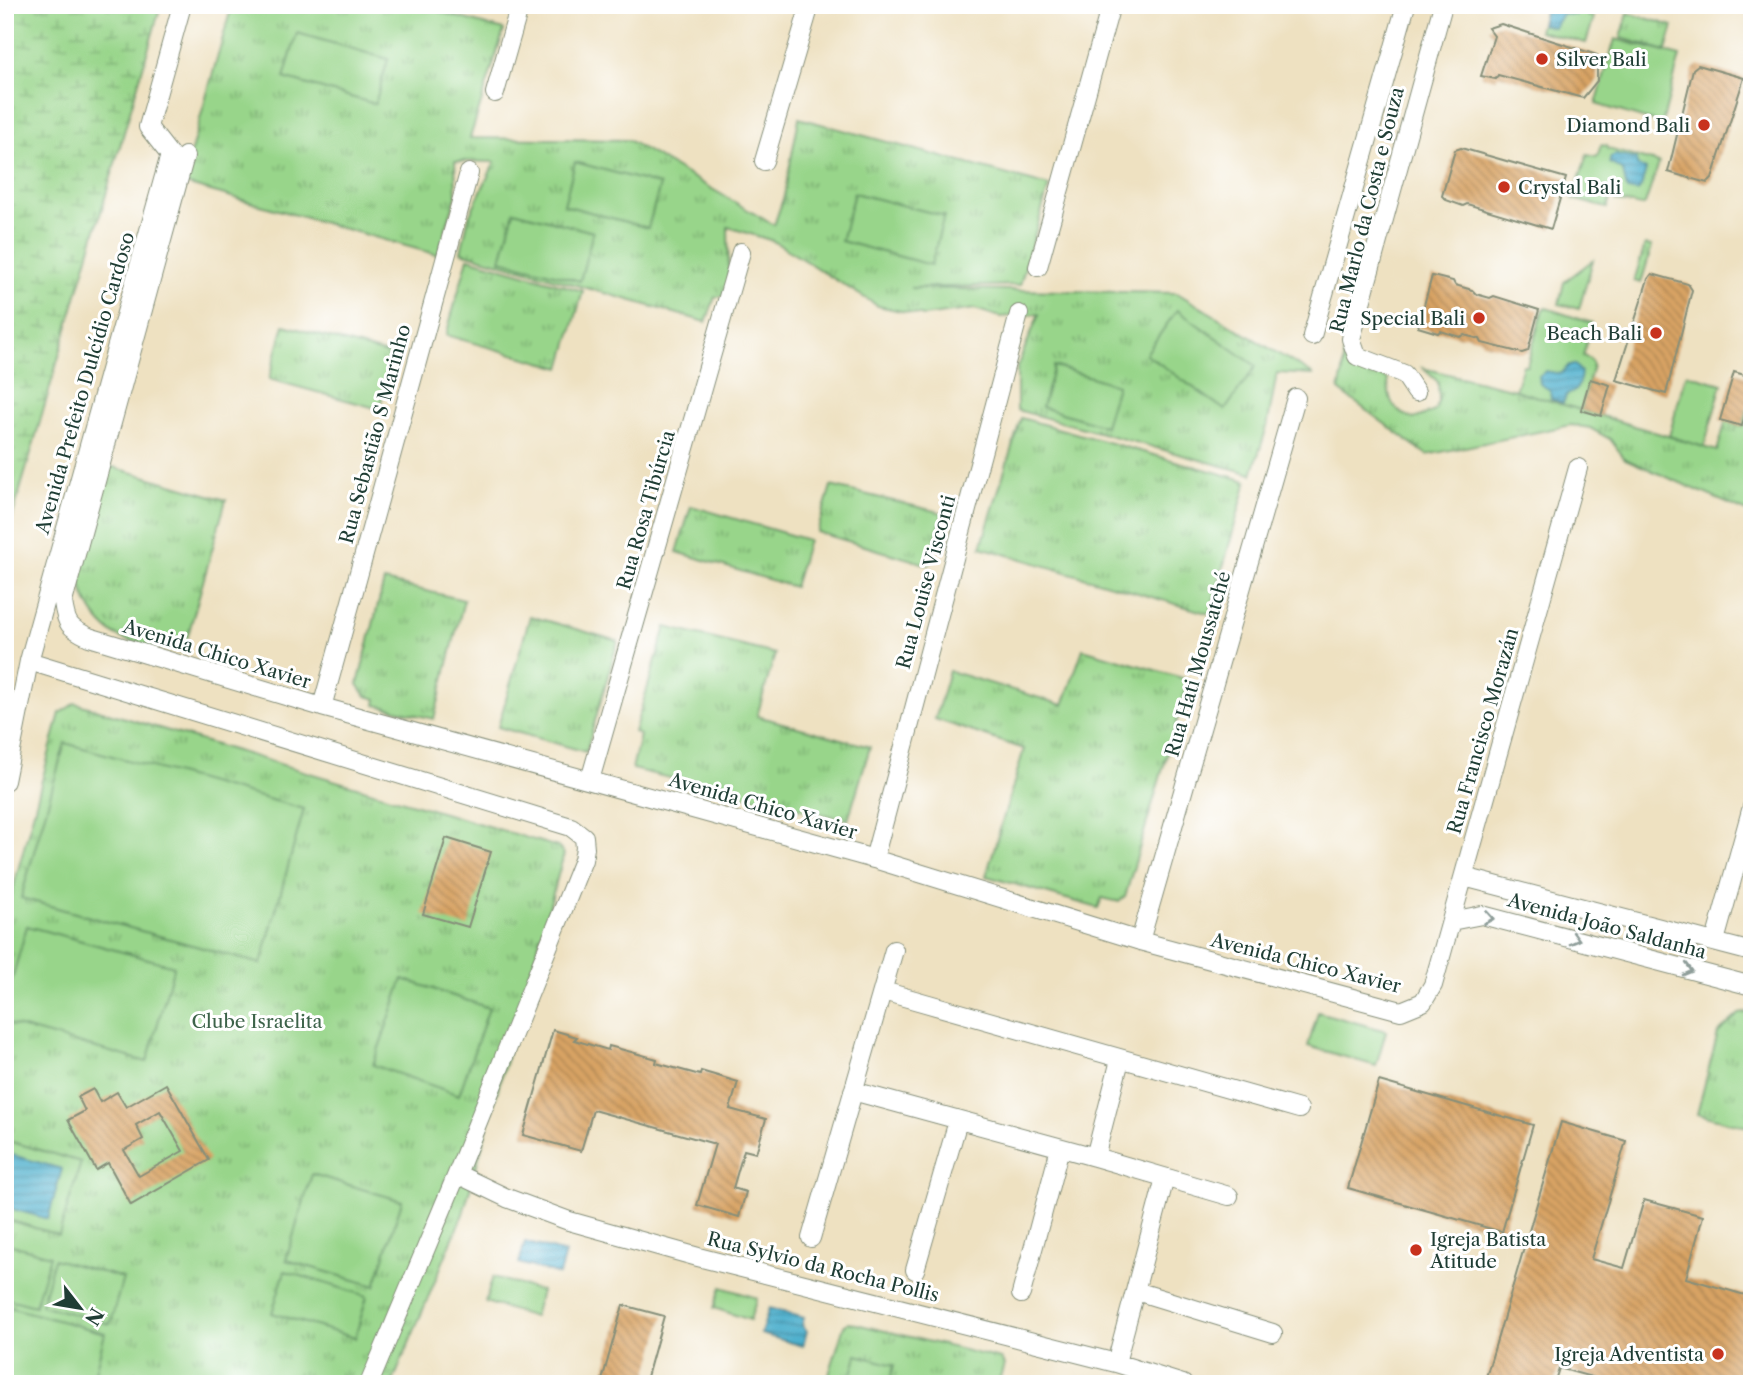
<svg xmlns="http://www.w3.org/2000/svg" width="1757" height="1389" viewBox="0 0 1757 1389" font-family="'Libre Caslon Text',serif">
	<defs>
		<pattern id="grass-tufts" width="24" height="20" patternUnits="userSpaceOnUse" patternTransform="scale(1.75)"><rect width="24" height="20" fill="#98d58a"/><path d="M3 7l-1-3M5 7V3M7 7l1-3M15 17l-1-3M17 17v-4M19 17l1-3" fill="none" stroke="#7bae72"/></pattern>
		<pattern id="wetland-marsh" width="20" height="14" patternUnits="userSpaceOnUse" patternTransform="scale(1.75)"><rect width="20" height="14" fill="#98d58a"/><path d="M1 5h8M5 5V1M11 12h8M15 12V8" fill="none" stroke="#7bae72"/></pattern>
		<pattern id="water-rules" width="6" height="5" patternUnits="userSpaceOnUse" patternTransform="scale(1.75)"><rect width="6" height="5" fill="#4fb1ce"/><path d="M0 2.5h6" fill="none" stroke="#4191a8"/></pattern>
		<pattern id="building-back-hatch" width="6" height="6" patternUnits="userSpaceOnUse" patternTransform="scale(1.75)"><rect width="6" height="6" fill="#d8a364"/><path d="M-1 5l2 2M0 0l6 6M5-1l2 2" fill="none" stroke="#af8653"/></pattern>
	</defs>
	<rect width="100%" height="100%" fill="#fff"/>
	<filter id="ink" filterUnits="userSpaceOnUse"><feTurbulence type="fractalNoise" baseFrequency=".0143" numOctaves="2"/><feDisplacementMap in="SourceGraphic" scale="14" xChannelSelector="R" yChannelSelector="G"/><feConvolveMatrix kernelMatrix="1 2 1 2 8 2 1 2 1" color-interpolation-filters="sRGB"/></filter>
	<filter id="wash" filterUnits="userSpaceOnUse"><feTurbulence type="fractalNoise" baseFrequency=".00686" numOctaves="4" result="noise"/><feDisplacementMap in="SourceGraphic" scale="28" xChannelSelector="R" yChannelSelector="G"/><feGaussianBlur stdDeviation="1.57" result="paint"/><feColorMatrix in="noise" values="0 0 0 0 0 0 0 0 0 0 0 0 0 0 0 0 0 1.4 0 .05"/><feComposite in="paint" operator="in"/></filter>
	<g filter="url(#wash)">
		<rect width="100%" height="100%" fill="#eee1c1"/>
		<!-- grass -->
		<path fill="url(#grass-tufts)" stroke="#5c895f" stroke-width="2" d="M 232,5 L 416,5 L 504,30 L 470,138 L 628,140 L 774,225 L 784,196 L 799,118 L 1049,186 L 1020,285 L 910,288 L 1177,293 L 1314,375 L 1277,373 L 1267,427 L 1252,474 L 1017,410 L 1017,367 L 1039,314 L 1000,317 L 975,309 L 924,316 L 878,306 L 773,241 L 728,227 L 729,283 L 724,296 L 715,297 L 706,322 L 461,252 L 469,216 L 495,162 L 455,161 L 456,196 L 438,255 L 182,183 Z
			M 1628,13 L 1673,26 L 1666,51 L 1621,38 Z
			M 1645,245 L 1652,246 L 1641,283 L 1634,281 Z
			M 468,258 L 583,291 L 561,368 L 446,335 Z
			M 284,325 L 394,356 L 379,409 L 269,379 Z
			M 1343,355 L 1388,380 C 1388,401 1393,412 1414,419 L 1435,411 L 1439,399 L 1438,382 L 1423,368 L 1515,390 L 1717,451 L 1726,421 L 1743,427 L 1748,409 L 1752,410 L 1752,448 L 1749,460 L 1752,461 L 1752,514 L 1625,459 L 1610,439 L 1590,428 L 1571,425 L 1427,455 L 1339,390 L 1343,372 Z
			M 1021,418 L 1247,481 L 1210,614 L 981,547 Z
			M 106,465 L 226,500 L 183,653 C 164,648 135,645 119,637 C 94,624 75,588 79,559 C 85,528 97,496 106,465 Z
			M 831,486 L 943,513 L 929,565 L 817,532 Z
			M 691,506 L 808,540 L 794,587 L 677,552 Z
			M 384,581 L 464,600 L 434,719 L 376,705 L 377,699 L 366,696 L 358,684 Z
			M 530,616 L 618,641 L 586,752 L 498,727 Z
			M 666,627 L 775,654 L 757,716 L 870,747 L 848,820 L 632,769 L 640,735 L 634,732 Z
			M 1083,649 L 1189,680 L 1125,897 L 1119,902 L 1102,898 L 1098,908 L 986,876 L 1024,749 L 935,719 L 949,671 L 1063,705 Z
			M 75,703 L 558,847 L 564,854 L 463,1214 L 392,1384 L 5,1384 L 5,919 L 60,713 Z
			M 1752,1012 L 1752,1128 L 1697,1114 L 1718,1033 L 1739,1014 Z
			M 848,1322 L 1001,1359 L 1004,1365 L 998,1384 L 826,1384 L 844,1326 Z"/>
		<!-- wetland -->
		<path fill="url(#wetland-marsh)" stroke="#5c895f" stroke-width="2" d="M 5,5 L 161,5 L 5,542 Z"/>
		<!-- garden -->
		<path fill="#98d58a" stroke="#5c895f" stroke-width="2" d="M 1546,5 L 1597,5 L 1588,7 L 1587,16 L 1594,17 L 1586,43 L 1539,31 Z
			M 297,33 L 388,59 L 375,104 L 284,78 Z
			M 1615,39 L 1680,56 L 1662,124 L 1596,104 Z
			M 1601,145 L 1607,146 L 1608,149 L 1659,163 L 1645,204 L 1642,206 L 1616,201 L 1616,198 L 1611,197 L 1607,208 L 1573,199 L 1587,155 L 1597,157 Z
			M 575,162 L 660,185 L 648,228 L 564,205 Z
			M 854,193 L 944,216 L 931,265 L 841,241 Z
			M 514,211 L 593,232 L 580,281 L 501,260 Z
			M 1593,260 L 1579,309 L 1559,304 L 1564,282 Z
			M 1546,308 L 1592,323 L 1583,356 L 1590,359 L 1593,365 L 1581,410 L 1515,390 L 1523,365 L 1527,365 L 1543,309 Z
			M 1177,310 L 1256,366 L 1225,410 L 1146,354 Z
			M 1054,366 L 1117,385 L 1105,426 L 1042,407 Z
			M 1686,374 L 1722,384 L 1704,447 L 1669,436 Z
			M 65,743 L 304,809 L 261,964 L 21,898 Z
			M 27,926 L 174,966 L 147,1062 L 5,1023 L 5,1004 Z
			M 403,979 L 489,1008 L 459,1095 L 373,1065 Z
			M 1318,1012 L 1386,1031 L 1376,1066 L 1308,1046 Z
			M 5,1140 L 81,1162 L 59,1235 L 5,1219 Z
			M 312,1174 L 402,1201 L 375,1286 L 286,1260 Z
			M 5,1243 L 50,1256 L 35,1306 L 5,1298 Z
			M 54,1259 L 123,1278 L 110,1324 L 41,1305 Z
			M 285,1271 L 367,1296 L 355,1338 L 272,1313 Z
			M 493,1277 L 541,1291 L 534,1317 L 485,1302 Z
			M 721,1287 L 757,1298 L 750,1320 L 714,1308 Z
			M 5,1306 L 105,1333 L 92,1384 L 5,1384 Z
			M 857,1355 L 894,1365 L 889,1384 L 869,1384 L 851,1378 Z"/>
		<!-- water -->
		<path fill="url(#water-rules)" stroke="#377781" stroke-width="2" d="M 1546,5 L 1580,5 L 1576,15 L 1562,14 L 1554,27 L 1541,24 Z
			M 1615,155 L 1637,159 L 1637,165 L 1646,170 L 1641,187 L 1637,192 L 1627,190 L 1623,171 L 1610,163 L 1610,158 Z
			M 1569,365 L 1575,365 L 1581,372 C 1580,382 1578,393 1567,394 L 1563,403 L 1551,399 L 1550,390 L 1540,384 L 1539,376 L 1546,371 L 1561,374 Z
			M 5,1153 L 62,1169 L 48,1219 L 5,1207 Z
			M 525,1242 L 565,1253 L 559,1275 L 519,1263 Z
			M 769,1308 L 804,1318 L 802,1325 L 807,1331 L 803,1346 L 761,1334 Z"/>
		<g id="blocks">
			<!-- building -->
			<path fill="url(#building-back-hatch)" fill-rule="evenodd" d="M 1501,24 L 1597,55 L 1597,81 L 1583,98 L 1498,75 L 1496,79 L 1481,76 L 1494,36 L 1488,28 Z
				M 1698,65 L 1744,78 L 1712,178 L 1707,183 L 1668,172 L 1693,69 Z
				M 1461,148 L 1566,178 L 1551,229 L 1467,204 L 1463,206 L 1446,200 L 1442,196 L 1455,150 Z
				M 1652,274 L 1688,284 L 1692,290 L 1666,394 L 1616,380 L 1648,279 Z
				M 1432,276 L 1453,281 L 1455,285 L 1472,290 L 1476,294 L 1490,298 L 1494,296 L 1539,310 L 1528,351 L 1522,353 L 1482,343 L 1480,339 L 1464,335 L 1460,337 L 1440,331 L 1438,333 L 1418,327 Z
				M 1734,372 L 1752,377 L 1752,390 L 1742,426 L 1720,420 Z
				M 1590,379 L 1610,385 L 1601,416 L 1581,410 Z
				M 446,838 L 491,852 L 468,927 L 423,914 Z
				M 553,1030 L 577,1037 L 574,1040 L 608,1050 L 609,1046 L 657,1059 L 656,1063 L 700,1075 L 701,1071 L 738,1082 L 730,1109 L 766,1119 L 756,1153 L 744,1150 L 733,1188 L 746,1192 L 739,1217 L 697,1205 L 715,1144 L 593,1110 L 581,1151 L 523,1135 Z
				M 1379,1081 L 1533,1125 L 1502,1232 L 1348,1188 Z
				M 166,1084 L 209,1160 L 131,1205 L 108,1163 L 96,1170 L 68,1120 L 85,1111 L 78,1097 L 93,1089 L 100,1102 L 117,1092 L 126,1107 ZM 160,1111 L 183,1151 L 139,1176 L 124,1150 L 143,1139 L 136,1125 Z
				M 1561,1122 L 1626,1141 L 1591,1259 L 1624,1268 L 1644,1200 L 1703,1216 L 1686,1278 L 1752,1297 L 1752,1384 L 1687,1384 L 1659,1376 L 1657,1384 L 1617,1384 L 1559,1368 L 1554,1384 L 1484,1384 Z
				M 623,1305 L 664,1316 L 645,1384 L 601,1384 Z"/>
		</g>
	</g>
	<g filter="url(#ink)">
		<use href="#blocks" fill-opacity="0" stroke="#868f7a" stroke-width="2"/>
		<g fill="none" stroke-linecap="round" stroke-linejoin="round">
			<defs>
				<path id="street" d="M 495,93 L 520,5
					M 185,156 L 63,602 C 66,624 69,628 89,637 L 322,707 L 874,859 L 1140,941 L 1401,1011 L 1423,1002 L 1433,985 L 1578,468
					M 764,161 L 810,5
					M 1038,267 L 1111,5
					M 1312,336 L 1406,5
					M 1416,392 L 1404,374 L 1357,356 L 1351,339 L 1443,5
					M 29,661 L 571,827 L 584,837 L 585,848 L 583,860 L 457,1174 L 369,1384
					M 322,707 L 469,173
					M 590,780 L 741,252
					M 5,781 L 29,661 L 170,155 L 148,127 L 182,5
					M 874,859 L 1019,314
					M 1464,877 L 1752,952
					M 1451,921 L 1482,915 L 1752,986
					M 1140,941 L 1296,398
					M 1715,941 L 1752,807
					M 883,991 L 1299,1109
					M 853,1091 L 1095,1157 L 1229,1196
					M 1095,1157 L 1120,1060
					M 457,1174 L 507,1198 L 569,1221 L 698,1257 L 1116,1363 L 1183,1384
					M 811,1238 L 894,950
					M 915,1270 L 958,1121
					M 1136,1291 L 1273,1333
					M 1021,1294 L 1060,1148
					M 1116,1363 L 1165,1178"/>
			</defs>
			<!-- street casing -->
			<use href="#street" stroke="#868f7a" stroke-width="20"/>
			<!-- street -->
			<use href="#street" stroke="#fff" stroke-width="18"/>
		</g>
		<!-- one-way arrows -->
		<defs><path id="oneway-chevron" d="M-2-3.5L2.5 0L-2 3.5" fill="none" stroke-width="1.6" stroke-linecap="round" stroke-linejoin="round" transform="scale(1.75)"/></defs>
		<g stroke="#8f9e9a">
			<use href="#oneway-chevron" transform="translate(1489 918) rotate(9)"/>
			<use href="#oneway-chevron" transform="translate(1575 939) rotate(15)"/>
			<use href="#oneway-chevron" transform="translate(1688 970) rotate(15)"/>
		</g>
	</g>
	<!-- markers -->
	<g fill="#c8321e" stroke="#fff" stroke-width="2.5">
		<circle cx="1542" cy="59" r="7"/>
		<circle cx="1704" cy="125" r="7"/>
		<circle cx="1504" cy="187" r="7"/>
		<circle cx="1479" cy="318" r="7"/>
		<circle cx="1656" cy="333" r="7"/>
		<circle cx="1416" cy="1250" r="7"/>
		<circle cx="1718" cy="1354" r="7"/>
	</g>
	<g text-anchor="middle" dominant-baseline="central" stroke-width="6" stroke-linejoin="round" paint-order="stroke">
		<!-- poi labels -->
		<g font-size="19" fill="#1f3d34" stroke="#fff" text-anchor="end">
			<text x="1556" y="59" text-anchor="start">Silver Bali</text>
			<text x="1690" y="125">Diamond Bali</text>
			<text x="1518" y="187" text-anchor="start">Crystal Bali</text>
			<text x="1465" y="318">Special Bali</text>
			<text x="1642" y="333">Beach Bali</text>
			<text x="1430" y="1239" text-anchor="start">Igreja Batista<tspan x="1430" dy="22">Atitude</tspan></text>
			<text x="1704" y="1354">Igreja Adventista</text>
		</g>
		<!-- street labels -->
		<g font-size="19" fill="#1f3d34" stroke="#fff">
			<text transform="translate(1367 210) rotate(-76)">Rua Marlo da Costa e Souza</text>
			<text transform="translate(85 383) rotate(-74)">Avenida Prefeito Dulcídio Cardoso</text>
			<text transform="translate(375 434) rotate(-75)">Rua Sebastião S Marinho</text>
			<text transform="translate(646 510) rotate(-74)">Rua Rosa Tibúrcia</text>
			<text transform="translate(926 582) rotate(-75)">Rua Louise Visconti</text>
			<text transform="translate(217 654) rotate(17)">Avenida Chico Xavier</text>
			<text transform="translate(1198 664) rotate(-74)">Rua Hati Moussatché</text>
			<text transform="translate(1483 731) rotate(-74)">Rua Francisco Morazán</text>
			<text transform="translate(763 806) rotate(16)">Avenida Chico Xavier</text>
			<text transform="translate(1607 926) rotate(15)">Avenida João Saldanha</text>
			<text transform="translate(1306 963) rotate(14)">Avenida Chico Xavier</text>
			<text transform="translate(823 1267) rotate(14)">Rua Sylvio da Rocha Pollis</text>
		</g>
		<!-- park labels -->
		<g font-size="19" fill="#3d634a" stroke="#fff">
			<text x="257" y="1021">Clube Israelita</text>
		</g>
	</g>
	<!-- margin -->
	<rect width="1757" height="1389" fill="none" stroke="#fff" stroke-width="28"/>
	<!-- north arrow -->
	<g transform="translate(80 1308) rotate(121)" stroke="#ffffff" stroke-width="5" paint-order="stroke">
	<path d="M0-5L12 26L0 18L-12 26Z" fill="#1f3d34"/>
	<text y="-10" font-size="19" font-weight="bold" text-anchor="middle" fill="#1f3d34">N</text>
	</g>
</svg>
